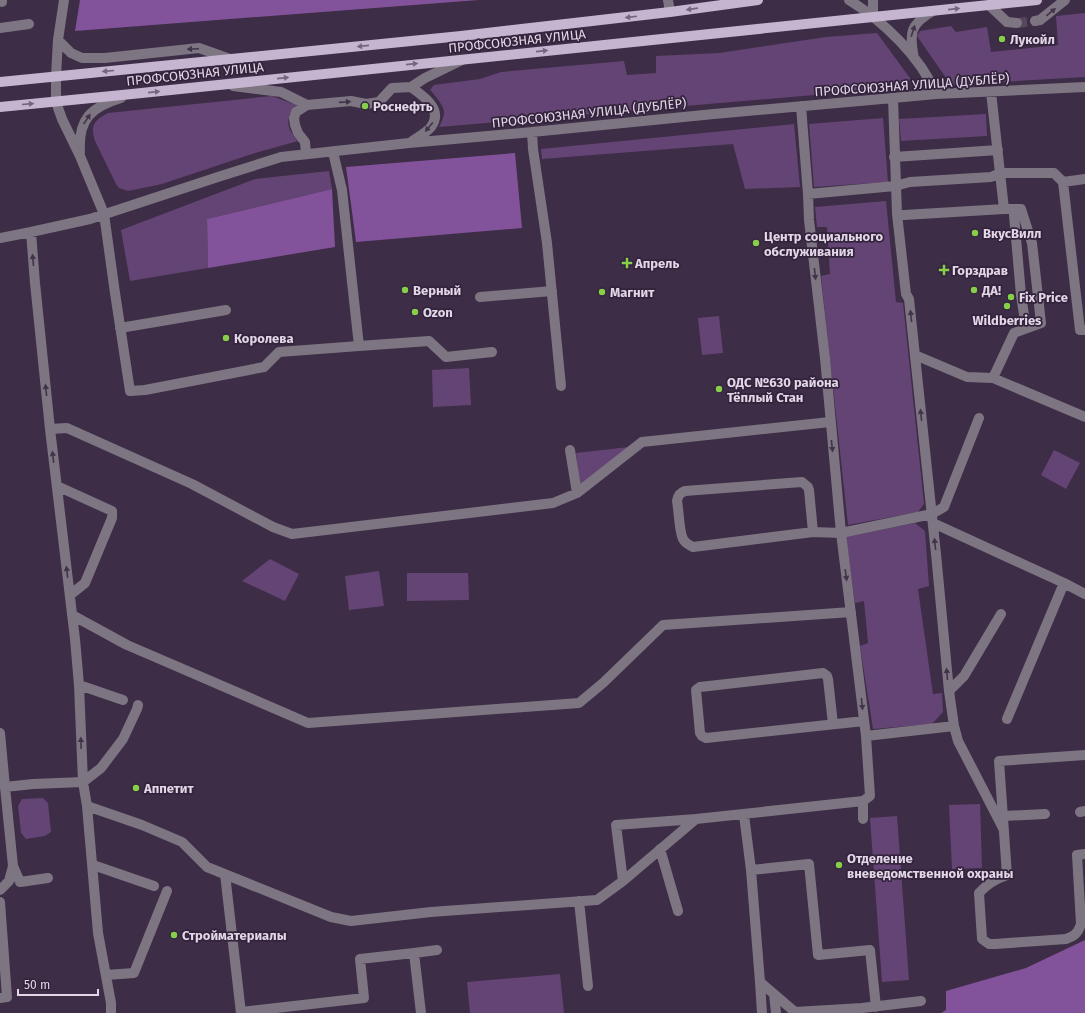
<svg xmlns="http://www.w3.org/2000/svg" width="1085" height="1013" viewBox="0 0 1085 1013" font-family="'Fira Sans',sans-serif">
	<rect width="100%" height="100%" fill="#3d2d46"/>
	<!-- green -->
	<path fill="#644474" d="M 1085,13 L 1085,77 L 951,85 L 917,36 L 920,31 L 951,26 L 956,32 L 987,27 L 991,52 L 1058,45 L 1056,16 Z
		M 877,33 L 910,78 L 908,87 L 439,127 C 441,123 444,117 444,112 C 444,106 434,94 430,90 L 434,85 L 480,79 L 501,72 L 624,61 L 627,75 L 656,73 L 656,56 L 719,53 L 826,37 Z
		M 272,96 L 296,105 C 285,119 286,128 298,141 L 255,153 L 162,184 L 128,191 L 119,188 L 116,184 L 95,141 C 90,126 94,120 108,113 Z
		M 986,114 L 987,136 L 901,141 L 899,119 Z
		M 883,118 L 888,182 L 814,187 L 809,124 Z
		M 794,124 L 800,187 L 745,189 L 733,144 L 542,159 L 541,149 Z
		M 329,171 L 332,189 L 207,219 L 208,268 L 130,281 L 121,230 L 255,179 Z
		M 886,201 L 896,302 L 903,303 L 924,504 L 918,512 L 848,525 L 821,276 L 830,274 L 827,227 L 817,227 L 815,207 Z
		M 719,316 L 723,353 L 702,355 L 698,318 Z
		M 469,368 L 471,405 L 433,407 L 432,370 Z
		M 629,447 L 580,485 L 576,453 Z
		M 1054,450 L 1080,463 L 1066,489 L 1041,475 Z
		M 915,523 L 925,531 L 929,586 L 918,589 L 933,694 L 942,693 L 943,712 L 932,724 L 873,729 L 860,646 L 868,643 L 864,601 L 855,603 L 846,537 Z
		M 270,559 L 299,574 L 285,601 L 242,581 Z
		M 379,571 L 384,606 L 349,610 L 345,576 Z
		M 407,573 L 468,573 L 469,600 L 407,601 Z
		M 43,798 L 48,803 L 51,832 L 45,836 L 26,839 L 21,833 L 18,806 L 22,799 Z
		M 980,804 L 982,868 L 952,869 L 949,805 Z
		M 897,816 L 909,980 L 882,982 L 870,818 Z
		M 560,974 L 564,1013 L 470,1013 L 467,982 Z"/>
	<!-- forest -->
	<path fill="#82539a" d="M 80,0 L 479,0 L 75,31 Z
		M 515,153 L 522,228 L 356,242 L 346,167 Z
		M 332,189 L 335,247 L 208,268 L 207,219 Z
		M 1085,940 L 1085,1013 L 941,1013 L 946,1010 L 946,991 L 1026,968 Z"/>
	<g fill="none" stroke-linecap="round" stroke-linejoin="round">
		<!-- minor-tunnel -->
		<path stroke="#56465e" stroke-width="10" stroke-dasharray="10 5" stroke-linecap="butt" d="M 1017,23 L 1035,21"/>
		<!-- minor -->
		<path stroke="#7d7582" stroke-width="10" d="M 2,0 L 2,2
			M 64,0 L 58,40 L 56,76 L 56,102 L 62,119 L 80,156 L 104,214 L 115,293 L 130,391 L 145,390 L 264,367 L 279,352 L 359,346
			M 668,0 L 670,12
			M 849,0 C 883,21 921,57 936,94
			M 873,0 L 873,17
			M 989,5 L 1007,22 L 1017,23
			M 1035,21 L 1040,20 L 1065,0
			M 0,28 L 29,24
			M 58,40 L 71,53 L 82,58 L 105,58 L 199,48 L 230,59
			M 914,58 C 909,33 910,24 933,11
			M 233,86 L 281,92 L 307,105
			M 411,87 C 423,96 444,109 431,127 C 426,133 418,137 411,142
			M 991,92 L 1000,173 L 1054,173 L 1063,182 L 1080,330 L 1085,330
			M 893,98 L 897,214 L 906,294 L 909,299 L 936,554 L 949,691 L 954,726 L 958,741 L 1004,830
			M 532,132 L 533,149 L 547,243 L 561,386
			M 80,152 C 78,119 91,107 121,98
			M 333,152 L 342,190 L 359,346 L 429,341 L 446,357 L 492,352
			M 306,154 L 305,142 L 298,133 L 295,125 L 294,118 L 296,112 L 307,105 L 351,101 L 366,104 L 379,102 L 392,88 L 411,87 L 425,78 L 462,60
			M 894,157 L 998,150
			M 1063,182 L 1085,179
			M 808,194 L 895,186 L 910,182 L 991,177 L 1000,173 L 1004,209
			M 897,214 L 904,215 L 1004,209 L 1021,209 L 1032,243 L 1041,323 L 1014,333 L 993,378
			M 1014,215 L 1021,295 L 1026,328
			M 31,232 L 35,283 L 50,429 L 75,639 L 79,685 L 83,782 L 87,806 L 98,933 L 111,1003 L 111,1013
			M 0,238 L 31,232 L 90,219 L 221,176 L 281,157 L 409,143 L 532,132 L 714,114 L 893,98 L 936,94 L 1085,87
			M 480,297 L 552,291
			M 120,328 L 226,310
			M 915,355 L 967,377 L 993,378 L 1085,417
			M 50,429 L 67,428 L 192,484 L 273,527 L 292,534 L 553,503 L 577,493 L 642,442 L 830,422
			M 570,450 L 577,493
			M 57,486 L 112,511 L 112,518 L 85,583 L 70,595
			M 933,523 L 1064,583 L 1085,594
			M 813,532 L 809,490 L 808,487 L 802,482 L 685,491 C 680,493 678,495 677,501 C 679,511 679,531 683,539 C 685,543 689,545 693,547 L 813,532 L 841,533 L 932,514 L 944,507 L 979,418
			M 72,615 L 127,645 L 155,657 L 308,723 L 579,703 L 603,683 L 663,625 L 851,612
			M 79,685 L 123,700
			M 949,691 L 964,676 L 1001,614
			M 1007,719 L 1064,583
			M 833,724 L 828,679 L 827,676 L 823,673 L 700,687 L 696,690 L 700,733 L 702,736 L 706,738 L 864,721
			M 0,733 L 5,787 L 13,866 L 20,882 L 48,878
			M 866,736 L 954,726
			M 1085,755 L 999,761 L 1007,875 C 995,879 987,884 979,893 L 982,939 L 989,944 L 995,944 L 1066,939 C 1075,936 1078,933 1081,924 L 1077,855 L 1085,854
			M 5,787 L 33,784 L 83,782 L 101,768 L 123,739 L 137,709 L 138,705
			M 863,801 L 863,819
			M 87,806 L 142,825 L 182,842 L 207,867 L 331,917 L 351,921 L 431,912 L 597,900 L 623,881 L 696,819 L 863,801 L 870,796 L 866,736 L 841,533 L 825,358 L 809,220 L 808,194 L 801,106
			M 1080,812 L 1085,811
			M 744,815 L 751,870 L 760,982 L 795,1012 L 862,1008 L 921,1001
			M 1003,816 L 1045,814
			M 660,849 L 678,911
			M 93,865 L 154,886
			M 751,870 L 809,864 L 818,955 L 870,950 L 876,1007
			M 225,874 L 241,1013
			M 623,881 L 616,825 L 696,819
			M 0,890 L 9,881 L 13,866
			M 579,901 L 588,986
			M 0,902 L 7,997 L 0,998
			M 414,953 L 437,950
			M 106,975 L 134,973 L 167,891
			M 760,982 L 762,1013
			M 774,994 L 776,1013
			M 241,1012 L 364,998 L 360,959 L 414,953 L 421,1013"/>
		<!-- major -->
		<path stroke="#c6b5d0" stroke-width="10" d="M 0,82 L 461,36 L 670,12 L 758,0
			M 0,107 L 132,94 L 1037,0"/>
	</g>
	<!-- one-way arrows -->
	<defs><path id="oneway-solid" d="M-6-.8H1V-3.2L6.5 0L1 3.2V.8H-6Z"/></defs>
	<g fill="#75657f">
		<use href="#oneway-solid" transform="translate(692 9) rotate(172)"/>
		<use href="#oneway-solid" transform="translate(954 9) rotate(-6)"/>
		<use href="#oneway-solid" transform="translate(631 17) rotate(173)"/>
		<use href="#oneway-solid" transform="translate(363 46) rotate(174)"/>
		<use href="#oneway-solid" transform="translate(542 51) rotate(-6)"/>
		<use href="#oneway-solid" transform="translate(412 64) rotate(-6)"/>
		<use href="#oneway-solid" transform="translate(108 71) rotate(175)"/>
		<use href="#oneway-solid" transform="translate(283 78) rotate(-6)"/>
		<use href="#oneway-solid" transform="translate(154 92) rotate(-6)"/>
		<use href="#oneway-solid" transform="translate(28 104) rotate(-5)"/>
	</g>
	<g fill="#42334a">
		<use href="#oneway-solid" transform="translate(1051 12) rotate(-39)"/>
		<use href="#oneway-solid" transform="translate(913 31) rotate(-72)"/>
		<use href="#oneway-solid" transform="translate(193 49) rotate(177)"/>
		<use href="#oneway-solid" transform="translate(345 102) rotate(-4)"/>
		<use href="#oneway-solid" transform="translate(87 119) rotate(-56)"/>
		<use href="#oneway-solid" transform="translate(429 127) rotate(130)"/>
		<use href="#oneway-solid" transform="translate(33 260) rotate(-95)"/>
		<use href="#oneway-solid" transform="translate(815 274) rotate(84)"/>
		<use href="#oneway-solid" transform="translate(911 316) rotate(-96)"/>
		<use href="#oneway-solid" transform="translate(46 390) rotate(-96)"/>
		<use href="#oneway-solid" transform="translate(921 415) rotate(-96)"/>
		<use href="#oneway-solid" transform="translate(832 446) rotate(84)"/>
		<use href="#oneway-solid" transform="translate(53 457) rotate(-97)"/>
		<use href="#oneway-solid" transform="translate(935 544) rotate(-96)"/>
		<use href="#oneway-solid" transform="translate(67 572) rotate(-97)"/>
		<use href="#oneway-solid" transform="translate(846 575) rotate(82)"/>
		<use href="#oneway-solid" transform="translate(947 674) rotate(-95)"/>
		<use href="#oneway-solid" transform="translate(862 704) rotate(84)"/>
		<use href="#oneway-solid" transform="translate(81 743) rotate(-92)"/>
	</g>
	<!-- markers -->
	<g fill="#87cf4b" stroke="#33233c" stroke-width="1.5">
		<circle cx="1002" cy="39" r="4"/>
		<circle cx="365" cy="106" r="4"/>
		<circle cx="975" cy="233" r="4"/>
		<circle cx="756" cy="243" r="4"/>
		<path d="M625 257h4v4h4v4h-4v4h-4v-4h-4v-4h4z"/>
		<path d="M942 264h4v4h4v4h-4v4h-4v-4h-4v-4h4z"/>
		<circle cx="405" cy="290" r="4"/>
		<circle cx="974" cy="290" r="4"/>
		<circle cx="602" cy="292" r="4"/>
		<circle cx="1011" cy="297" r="4"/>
		<circle cx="1007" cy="306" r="4"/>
		<circle cx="415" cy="312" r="4"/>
		<circle cx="226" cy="338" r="4"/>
		<circle cx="719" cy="389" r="4"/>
		<circle cx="136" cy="788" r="4"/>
		<circle cx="839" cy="865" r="4"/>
		<circle cx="174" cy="935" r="4"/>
	</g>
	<g text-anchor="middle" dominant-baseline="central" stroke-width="3.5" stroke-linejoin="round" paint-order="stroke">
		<!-- poi labels -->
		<g font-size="13" font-weight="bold" fill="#e2d7e7" stroke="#33233c" text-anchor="start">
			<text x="1010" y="39">Лукойл</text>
			<text x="373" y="106">Роснефть</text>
			<text x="983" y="233">ВкусВилл</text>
			<text x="764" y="236">Центр социального<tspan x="764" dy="15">обслуживания</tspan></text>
			<text x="635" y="263">Апрель</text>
			<text x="952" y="270">Горздрав</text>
			<text x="413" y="290">Верный</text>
			<text x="982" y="290">ДА!</text>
			<text x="610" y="292">Магнит</text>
			<text x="1019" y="297">Fix Price</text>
			<text x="423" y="312">Ozon</text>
			<text x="1007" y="320" text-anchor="middle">Wildberries</text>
			<text x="234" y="338">Королева</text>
			<text x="727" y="382">ОДС №630 района<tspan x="727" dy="15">Тёплый Стан</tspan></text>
			<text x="144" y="788">Аппетит</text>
			<text x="847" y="858">Отделение<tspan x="847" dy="15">вневедомственной охраны</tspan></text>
			<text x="182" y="935">Стройматериалы</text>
		</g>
		<!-- street labels -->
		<g font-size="13" fill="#e2d7e7" stroke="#33233c">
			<text transform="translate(517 41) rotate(-6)">ПРОФСОЮЗНАЯ УЛИЦА</text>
			<text transform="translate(195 74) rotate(-6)">ПРОФСОЮЗНАЯ УЛИЦА</text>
			<text transform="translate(912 85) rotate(-4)">ПРОФСОЮЗНАЯ УЛИЦА (ДУБЛЁР)</text>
			<text transform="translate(589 113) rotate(-6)">ПРОФСОЮЗНАЯ УЛИЦА (ДУБЛЁР)</text>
		</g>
	</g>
	<!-- scale -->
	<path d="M18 989v6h80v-6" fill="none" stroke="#e2d7e7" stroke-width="2"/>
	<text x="24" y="989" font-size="12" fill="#e2d7e7" stroke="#33233c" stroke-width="3" paint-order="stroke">50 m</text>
</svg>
